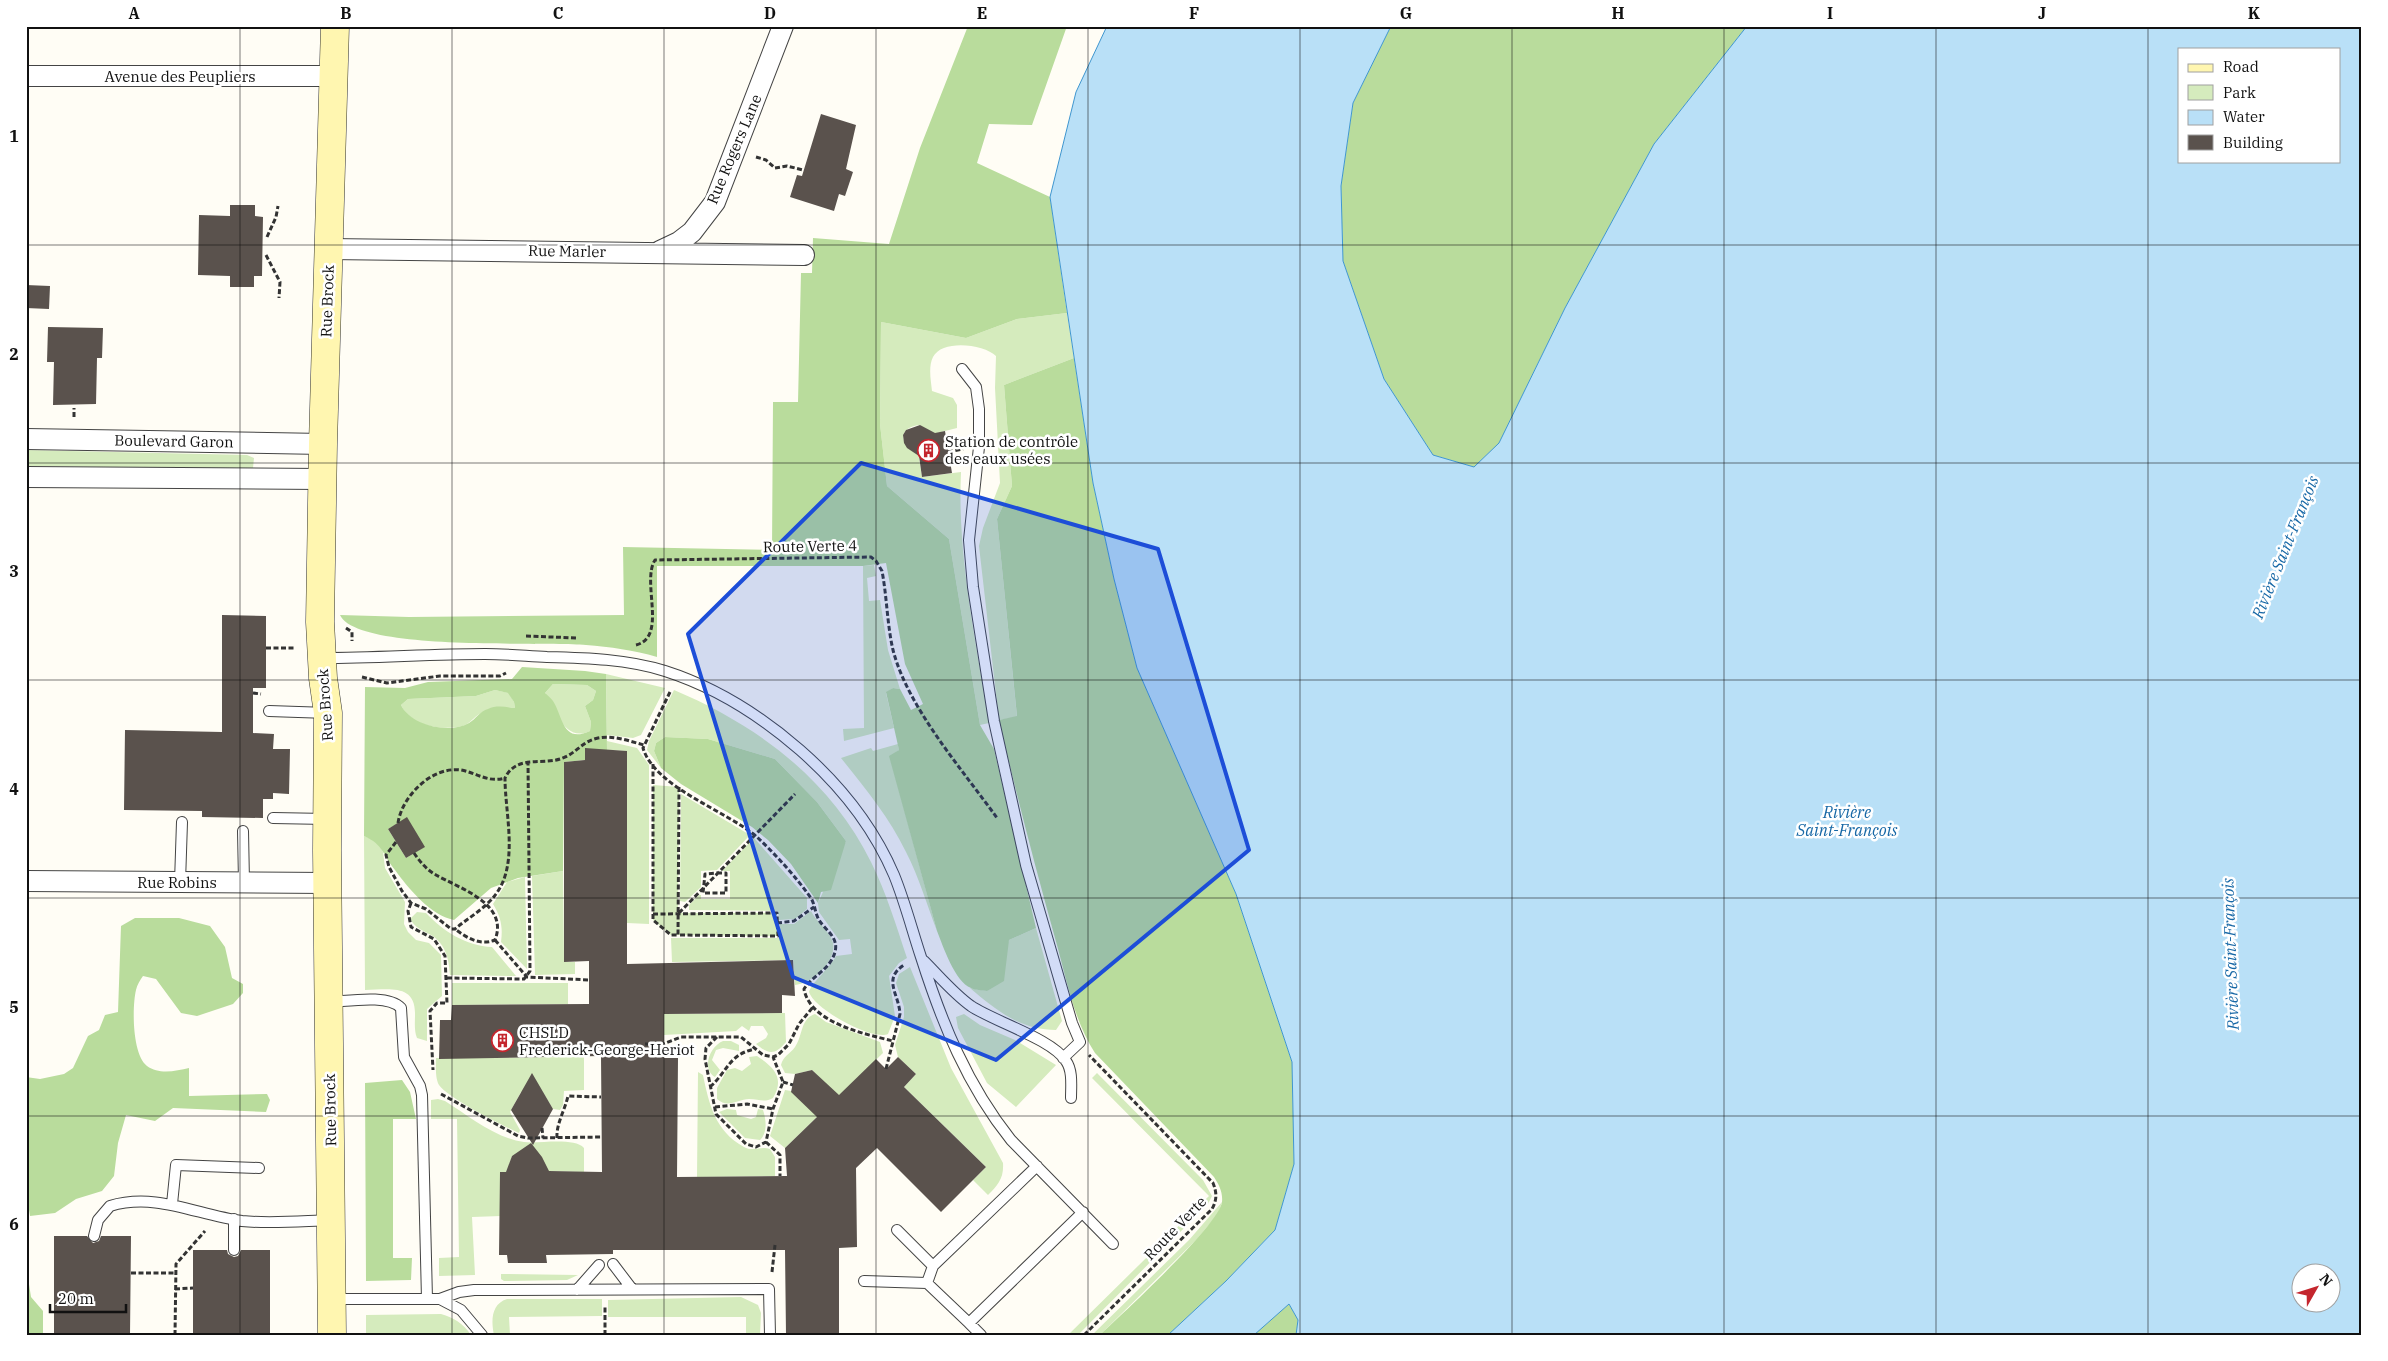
<svg xmlns="http://www.w3.org/2000/svg" width="2388" height="1361" viewBox="0 0 2388 1361" font-family="'IBM Plex Serif',serif">
	<rect width="100%" height="100%" fill="#fffdf5"/>
	<!-- green -->
	<path fill="#d5ebbd" d="M 1067,313 L 1074,358 L 1004,385 L 1012,486 L 997,519 L 1017,717 L 999,720 L 979,546 L 983,528 L 1000,483 L 995,388 L 996,356 C 984,344 942,339 933,357 C 928,367 931,381 932,391 L 953,398 L 957,405 L 957,428 L 929,435 L 920,425 C 898,427 898,445 918,452 L 922,477 L 961,472 C 957,556 976,640 989,723 L 980,725 L 949,539 L 887,486 L 880,424 L 881,322 L 966,338 L 1017,319 Z
		M 26,450 L 247,455 L 254,458 L 253,468 L 246,469 L 26,466 Z
		M 874,565 L 876,576 L 867,578 L 869,601 L 880,600 L 888,650 L 900,689 L 893,688 L 886,693 L 894,728 L 844,741 L 843,729 L 864,728 L 863,566 Z
		M 606,674 L 665,688 L 641,735 L 633,738 L 607,735 Z
		M 553,684 L 587,685 L 596,691 L 593,700 L 585,706 L 591,722 L 590,731 C 565,743 555,710 545,693 Z
		M 495,690 L 509,693 L 514,702 L 515,708 C 503,707 492,708 481,713 C 473,717 469,726 458,727 C 437,730 410,725 401,705 L 408,699 L 476,696 Z
		M 674,690 C 757,725 830,779 871,862 C 886,892 896,925 907,958 L 899,963 L 889,976 L 895,1016 L 888,1034 C 872,1041 814,1009 809,992 C 811,984 830,967 836,956 L 852,954 L 850,939 L 839,940 L 819,912 L 818,903 L 846,841 L 817,802 L 775,759 L 708,739 L 665,737 L 656,743 L 654,751 L 661,768 L 647,750 L 649,741 Z
		M 607,741 L 637,748 L 649,765 L 649,924 L 627,923 L 627,751 L 607,750 Z
		M 898,744 L 899,750 L 890,757 L 937,931 C 927,905 919,877 906,852 C 889,817 865,788 841,758 L 871,748 L 873,751 Z
		M 653,785 L 679,787 L 678,913 L 777,913 L 778,936 L 671,935 L 653,920 Z
		M 681,794 L 750,835 L 717,870 L 701,871 L 701,887 L 685,902 L 680,901 Z
		M 364,836 L 378,842 L 383,852 L 385,868 L 405,902 L 404,924 L 408,932 L 416,940 L 429,943 L 441,955 L 442,996 L 427,1009 L 427,1041 L 417,1038 C 414,1031 415,1022 415,1015 C 416,983 388,990 365,990 Z
		M 754,838 L 807,898 L 807,909 L 795,919 L 779,920 L 778,911 L 689,910 L 689,905 L 699,895 L 701,895 L 701,899 L 730,899 L 730,871 L 722,871 Z
		M 563,871 L 564,962 L 575,962 L 575,974 L 535,975 L 532,876 Z
		M 525,877 L 527,969 L 501,942 C 503,927 501,917 493,904 L 507,882 Z
		M 811,911 C 816,922 831,932 833,943 C 837,962 811,984 795,985 L 793,960 L 672,962 L 671,938 L 779,938 L 780,924 L 794,924 Z
		M 417,912 L 426,913 C 443,931 466,946 492,947 L 516,976 L 450,975 C 449,958 445,942 429,934 C 420,929 416,928 410,919 Z
		M 1036,928 L 1062,1021 L 1056,1030 C 1020,1030 996,1010 970,988 L 987,991 L 1009,940 Z
		M 910,967 L 951,1068 L 1003,1163 C 1004,1178 998,1185 988,1195 L 973,1180 L 986,1167 L 904,1087 L 916,1074 L 898,1057 L 895,1045 L 904,1017 L 904,1007 L 896,983 L 899,974 Z
		M 452,983 L 568,983 L 568,1004 L 452,1005 Z
		M 785,1013 L 786,1042 C 775,1055 769,1055 756,1044 L 766,1038 L 768,1034 L 763,1026 L 751,1026 L 749,1031 L 742,1026 L 736,1031 L 664,1035 L 664,1014 Z
		M 815,1014 L 826,1022 L 880,1042 L 883,1053 L 785,1148 L 770,1136 L 785,1090 L 791,1091 L 805,1105 L 824,1082 L 812,1070 L 795,1074 L 785,1073 L 781,1065 C 783,1056 790,1054 795,1047 C 803,1036 800,1019 815,1014 Z
		M 964,1014 L 980,1025 L 1015,1040 L 1056,1065 L 1016,1107 L 987,1083 L 958,1028 L 956,1017 Z
		M 723,1041 L 731,1041 L 739,1045 L 739,1051 L 723,1048 L 716,1050 L 712,1060 L 720,1070 L 715,1077 C 701,1069 710,1046 723,1041 Z
		M 757,1056 C 774,1067 785,1078 773,1098 C 764,1103 759,1099 749,1099 C 738,1099 728,1109 717,1099 L 717,1088 L 727,1070 L 735,1068 L 742,1071 L 751,1064 L 749,1057 Z
		M 584,1057 L 584,1090 L 564,1091 L 563,1105 L 560,1110 L 553,1109 L 542,1091 L 521,1092 L 510,1112 L 520,1130 L 519,1133 C 503,1126 448,1098 439,1085 C 435,1078 436,1066 436,1058 Z
		M 698,1072 L 703,1075 C 709,1104 715,1131 744,1147 C 753,1152 761,1146 770,1149 L 775,1157 L 775,1176 L 697,1177 Z
		M 1097,1073 L 1203,1180 L 1212,1196 L 1208,1204 L 1078,1335 L 1068,1335 L 1209,1196 L 1092,1078 Z
		M 438,1099 L 445,1101 C 469,1116 495,1138 524,1142 C 539,1144 574,1137 584,1148 L 584,1172 L 546,1171 L 512,1156 L 507,1172 L 501,1172 L 501,1216 L 472,1217 L 475,1275 L 439,1276 L 439,1258 L 459,1257 L 457,1119 L 431,1119 L 431,1100 Z
		M 727,1109 L 736,1110 L 737,1115 L 751,1119 L 756,1117 L 758,1109 L 763,1110 C 766,1119 768,1132 760,1140 L 745,1138 L 719,1112 Z
		M 1222,1202 L 1218,1214 L 1196,1240 L 1100,1335 L 1092,1335 L 1189,1240 Z
		M 501,1274 L 578,1275 L 567,1280 L 504,1281 L 501,1279 Z
		M 741,1297 L 758,1305 L 761,1313 L 760,1335 L 746,1335 L 746,1317 L 608,1317 L 608,1300 Z
		M 507,1299 L 602,1299 L 602,1316 L 509,1317 L 510,1335 L 494,1335 C 491,1321 491,1304 507,1299 Z
		M 441,1314 C 454,1318 463,1323 471,1335 L 366,1335 L 366,1315 Z"/>
	<!-- forest -->
	<path fill="#b9dc9c" fill-rule="evenodd" d="M 968,26 L 1067,26 L 1032,125 L 989,124 L 977,163 L 1050,197 L 1067,313 L 1017,319 L 966,338 L 881,322 L 880,424 L 887,486 L 949,539 L 980,725 L 994,749 L 1036,928 L 1009,940 L 1004,981 L 987,991 C 982,990 975,990 971,988 C 955,982 943,946 937,931 L 889,756 L 899,750 L 886,692 L 893,688 L 900,689 L 911,710 L 923,704 L 905,664 L 886,563 L 863,566 L 657,566 L 657,657 C 634,650 610,647 586,645 C 544,641 357,652 340,615 L 409,617 L 624,615 L 623,547 L 772,550 L 773,402 L 798,402 L 801,273 L 812,273 L 813,238 L 889,244 L 920,148 Z
		M 1391,26 L 1747,26 L 1654,144 L 1565,308 L 1499,443 L 1474,467 L 1433,455 L 1384,379 L 1343,261 L 1341,186 L 1353,103 Z
		M 1074,358 L 1093,483 L 1114,579 L 1137,668 L 1236,894 L 1292,1062 L 1294,1164 L 1275,1230 L 1226,1281 L 1168,1335 L 1100,1335 C 1122,1314 1219,1225 1222,1202 C 1223,1192 1219,1185 1214,1177 L 1095,1053 C 1073,1019 1066,976 1055,938 C 1035,866 1016,793 999,720 L 1017,716 L 997,519 L 1012,486 L 1004,385 Z
		M 522,667 L 585,671 L 606,674 L 607,750 L 585,760 L 564,762 L 563,871 L 518,878 L 491,888 L 454,920 C 430,915 409,889 395,870 C 382,854 384,845 364,836 L 365,687 L 405,688 L 428,682 L 512,679 ZM 553,684 L 587,685 L 596,691 L 593,700 L 585,706 L 591,722 L 590,731 C 562,744 563,716 553,701 C 551,698 548,696 545,693 ZM 495,690 L 508,693 L 514,702 L 515,708 C 506,707 496,705 488,709 C 480,711 476,719 469,723 C 450,734 411,726 401,705 L 408,699 L 476,696 ZM 407,818 L 424,847 L 406,858 L 388,829 Z
		M 665,737 L 708,739 L 775,759 L 817,802 L 846,841 L 831,890 L 821,892 L 818,903 L 791,864 L 768,840 L 752,827 L 681,784 L 661,768 L 654,751 L 656,743 Z
		M 135,918 L 179,918 L 210,926 L 225,947 L 232,978 L 243,984 L 243,993 L 233,1004 L 197,1016 L 181,1013 L 156,979 L 143,976 C 140,980 137,985 136,990 C 132,1007 132,1054 147,1066 C 159,1075 176,1071 189,1068 L 189,1096 L 267,1094 L 270,1100 L 266,1112 L 173,1108 L 155,1121 L 126,1115 L 118,1143 L 114,1176 L 102,1191 L 76,1199 L 55,1213 L 30,1216 L 26,1192 L 26,1077 L 40,1079 L 64,1074 L 73,1068 L 88,1036 L 99,1030 L 105,1015 L 118,1012 L 121,926 Z
		M 402,1080 L 410,1092 L 416,1119 L 393,1119 L 393,1258 L 412,1258 L 411,1280 L 366,1281 L 365,1083 Z
		M 26,1265 L 31,1297 L 43,1311 L 43,1335 L 26,1335 Z
		M 1289,1304 L 1298,1320 L 1296,1335 L 1254,1335 Z"/>
	<!-- water -->
	<path fill="#b9e0f7" stroke="#3f96cf" fill-rule="evenodd" d="M 1107,26 L 1391,26 L 1353,103 L 1341,186 L 1343,261 L 1384,379 L 1433,455 L 1474,467 L 1499,443 L 1565,308 L 1654,144 L 1747,26 L 2362,26 L 2362,1335 L 1296,1335 L 1298,1320 L 1289,1304 L 1254,1335 L 1168,1335 L 1226,1281 L 1275,1230 L 1294,1164 L 1292,1062 L 1236,894 L 1137,668 L 1114,579 L 1093,483 L 1050,197 L 1076,92 ZM 2179,49 L 2339,49 L 2339,161 L 2179,161 ZM 2300,1274 L 2330,1274 L 2330,1304 L 2300,1304 Z"/>
	<!-- building -->
	<path fill="#5a524d" d="M 821,114 L 856,125 L 846,169 L 853,172 L 845,196 L 839,194 L 834,211 L 790,197 L 797,175 L 802,176 Z
		M 230,205 L 255,205 L 255,216 L 263,217 L 262,276 L 254,276 L 254,287 L 230,287 L 230,276 L 198,275 L 199,215 L 230,216 Z
		M 26,285 L 50,286 L 49,309 L 26,308 Z
		M 48,327 L 103,328 L 102,358 L 97,358 L 96,404 L 53,405 L 54,362 L 47,362 Z
		M 920,425 L 935,433 L 945,431 L 952,473 L 922,477 L 919,456 L 907,448 L 904,443 L 903,435 L 906,430 Z
		M 222,615 L 266,616 L 266,688 L 253,688 L 253,733 L 274,734 L 273,749 L 290,749 L 289,794 L 273,793 L 273,799 L 263,799 L 263,818 L 202,817 L 202,811 L 124,810 L 125,730 L 222,732 Z
		M 585,748 L 627,751 L 627,964 L 793,960 L 795,996 L 782,995 L 782,1013 L 664,1014 L 664,1058 L 678,1058 L 677,1177 L 787,1176 L 785,1148 L 817,1117 L 791,1092 L 795,1074 L 812,1070 L 839,1095 L 876,1059 L 886,1069 L 898,1057 L 916,1074 L 904,1087 L 986,1167 L 941,1212 L 877,1148 L 856,1168 L 857,1247 L 839,1248 L 839,1335 L 786,1335 L 785,1250 L 613,1250 L 613,1254 L 546,1255 L 547,1263 L 508,1263 L 507,1255 L 499,1255 L 500,1172 L 506,1172 L 512,1156 L 531,1143 L 542,1157 L 549,1171 L 602,1172 L 601,1056 L 439,1059 L 440,1020 L 451,1020 L 452,1005 L 589,1004 L 589,961 L 564,962 L 564,762 L 585,760 Z
		M 407,817 L 425,847 L 406,858 L 388,829 Z
		M 532,1073 L 553,1109 L 533,1145 L 511,1110 Z
		M 54,1236 L 87,1236 L 93,1243 L 99,1241 L 101,1236 L 131,1236 L 130,1335 L 54,1335 Z
		M 193,1250 L 227,1250 L 228,1254 L 234,1257 L 238,1256 L 241,1250 L 270,1250 L 270,1335 L 193,1335 Z"/>
	<g fill="none" stroke-linecap="round" stroke-linejoin="round">
		<defs>
			<path id="lane" d="M 962,369 L 976,387 L 979,409 L 979,447 L 969,540 L 973,587 L 994,721 L 1026,865 L 1072,1023 L 1080,1042 L 1063,1058
				M 323,658 C 377,658 431,654 485,654 C 506,654 526,656 547,657 C 587,658 627,659 665,671 C 715,687 761,716 800,750 C 840,785 873,826 894,875 C 905,902 912,930 921,957 C 942,1023 967,1085 1011,1140 L 1113,1244
				M 269,711 L 328,713
				M 273,818 L 327,819
				M 243,831 L 244,882
				M 180,882 L 182,822
				M 924,961 C 939,976 954,994 971,1006 C 995,1022 1052,1039 1066,1061 C 1073,1071 1071,1086 1071,1098
				M 330,1002 C 349,1001 388,994 401,1008 L 404,1057 L 420,1086 L 422,1095 L 427,1299
				M 172,1204 L 176,1165 L 259,1168
				M 234,1219 L 234,1250
				M 897,1230 L 933,1266 L 927,1283
				M 94,1236 L 98,1220 L 110,1206 C 156,1192 197,1215 242,1221 C 271,1224 301,1221 330,1220
				M 613,1264 L 632,1289
				M 933,1266 L 1037,1166
				M 864,1281 L 927,1283 L 969,1323 L 1083,1212
				M 577,1290 L 599,1265
				M 333,1299 L 440,1299 L 461,1310 L 482,1335
				M 440,1299 L 459,1292 L 474,1290 L 769,1289 L 770,1335
				M 969,1323 L 981,1335"/>
			<path id="street" d="M 26,76 L 334,76
				M 329,249 L 804,255
				M 660,251 L 679,242 L 692,232 L 715,202 L 783,26
				M 26,439 L 323,444
				M 26,477 L 322,479
				M 26,881 L 328,883"/>
			<path id="secondary" d="M 332,1335 L 327,850 L 328,713 L 323,678 L 320,622 L 323,444 L 335,26"/>
		</defs>
		<!-- lane casing -->
		<use href="#lane" stroke="#444" stroke-width="12"/>
		<!-- street casing -->
		<use href="#street" stroke="#444" stroke-width="22"/>
		<!-- secondary casing -->
		<use href="#secondary" stroke="#333" stroke-width="29"/>
		<!-- path -->
		<path stroke="#333" stroke-width="3" stroke-dasharray="5 2.5" stroke-linecap="butt" d="M 756,157 L 766,160 L 775,168 L 787,166 L 803,170
			M 267,237 L 276,217 L 278,206
			M 266,255 L 280,282 L 279,298
			M 74,417 L 74,408
			M 948,452 L 963,449
			M 346,628 L 352,632 L 352,641
			M 526,636 L 577,638
			M 636,645 C 668,637 641,582 655,560 L 871,557 L 876,561 L 882,571 C 887,597 887,624 893,650 C 908,708 962,769 997,818
			M 266,648 L 296,648
			M 362,677 L 387,683 L 440,676 L 500,676 L 506,673
			M 670,692 L 643,748 C 655,788 728,811 758,838 C 777,856 796,877 811,898 C 815,905 815,913 819,920 C 825,930 839,937 835,952 C 830,970 813,975 804,989 C 810,1023 865,1034 893,1041
			M 253,693 L 261,694
			M 653,764 L 653,914 L 777,913 L 778,936 L 678,935 L 679,787
			M 398,823 C 402,796 432,766 461,770 C 477,773 488,783 505,778
			M 396,842 L 386,855 L 389,867 L 402,891 L 411,903 L 426,909 L 451,929 L 455,929 C 468,918 486,908 496,894 C 519,863 505,814 505,778 C 517,753 545,767 565,757 C 577,752 583,741 598,738 C 613,735 629,741 644,745
			M 414,853 C 420,862 427,870 436,875 C 461,889 509,904 495,940 C 480,946 467,938 455,929
			M 717,873 L 726,873 L 726,893 L 703,893 L 705,874 Z
			M 411,903 L 408,911 L 411,927 L 434,939 L 445,956 L 447,1003 L 437,1003 L 430,1011 L 433,1070
			M 679,913 L 795,794
			M 653,914 L 653,920 L 671,935 L 678,935
			M 777,923 L 794,921 L 814,907
			M 495,940 L 527,977 L 589,980
			M 447,978 L 524,979 L 530,971 L 528,762
			M 717,1037 L 706,1048 L 705,1059 L 716,1114 L 746,1144 L 756,1147 L 766,1142 L 773,1109 L 783,1082 L 773,1057
			M 645,1044 L 663,1044 L 681,1037 L 741,1037 L 763,1055 L 773,1057 L 778,1055 L 789,1044 L 799,1024 L 813,1007
			M 886,1069 L 900,1014 C 899,994 882,979 904,965
			M 783,1082 L 793,1085
			M 710,1087 C 728,1071 729,1054 755,1049
			M 441,1094 L 518,1136 L 528,1138 L 602,1137
			M 715,1107 L 747,1104 L 773,1109
			M 542,1128 L 543,1138
			M 557,1138 C 556,1124 565,1110 568,1096 L 601,1097
			M 766,1142 L 780,1155 L 780,1176
			M 772,1272 L 775,1245
			M 131,1273 L 175,1273
			M 175,1289 L 193,1288
			M 175,1335 L 176,1264 L 205,1231
			M 605,1335 L 605,1306
			M 1084,1335 L 1212,1209 C 1217,1200 1217,1193 1213,1183 L 1089,1055"/>
		<!-- lane -->
		<use href="#lane" stroke="#fff" stroke-width="10"/>
		<!-- street -->
		<use href="#street" stroke="#fff" stroke-width="20"/>
		<!-- secondary -->
		<use href="#secondary" stroke="#fff6b0" stroke-width="28"/>
	</g>
	<!-- marked area -->
	<path fill="#1d4ed8" fill-opacity="0.2" stroke="#1d4ed8" stroke-width="4" stroke-linejoin="round" d="M 861,463 L 1158,549 L 1249,850 L 996,1060 L 793,977 L 688,634 Z"/>
	<!-- grid -->
	<path fill="none" stroke="#111" stroke-width="1" stroke-opacity="0.55" d="M 240,26 L 240,1335M 452,26 L 452,1335M 664,26 L 664,1335M 876,26 L 876,1335M 1088,26 L 1088,1335M 1300,26 L 1300,1335M 1512,26 L 1512,1335M 1724,26 L 1724,1335M 1936,26 L 1936,1335M 2148,26 L 2148,1335M 26,245 L 2362,245M 26,463 L 2362,463M 26,680 L 2362,680M 26,898 L 2362,898M 26,1116 L 2362,1116"/>
	<!-- icons -->
	<defs>
		<symbol id="building-ring" viewBox="-11 -11 22 22"><circle r="9.5" fill="#fff" stroke="#c4262e" stroke-width="1.5"/><path d="M-4-6H4V6H1V3H-1V6H-4ZM-2.5-4.3h1.7v1.8h-1.7ZM.8-4.3h1.7v1.8H.8ZM-2.5-1h1.7V.8h-1.7ZM.8-1h1.7V.8H.8Z" fill="#c4262e"/></symbol>
	</defs>
	<g fill-rule="evenodd">
		<use href="#building-ring" x="916" y="438" width="25" height="25"/>
		<use href="#building-ring" x="490" y="1028" width="25" height="25"/>
	</g>
	<g text-anchor="middle" dominant-baseline="central" stroke-width="5" stroke-linejoin="round" paint-order="stroke">
		<!-- street labels -->
		<g font-size="15" fill="#111" stroke="#fff">
			<text x="180" y="76">Avenue des Peupliers</text>
			<text transform="translate(734 149) rotate(-67)">Rue Rogers Lane</text>
			<text transform="translate(567 251) rotate(1)">Rue Marler</text>
			<text transform="translate(327 301) rotate(-88)">Rue Brock</text>
			<text transform="translate(174 441) rotate(1)">Boulevard Garon</text>
			<text transform="translate(810 546) rotate(-1)">Route Verte 4</text>
			<text transform="translate(325 705) rotate(-94)">Rue Brock</text>
			<text x="177" y="882">Rue Robins</text>
			<text transform="translate(330 1110) rotate(-91)">Rue Brock</text>
			<text transform="translate(1175 1228) rotate(-46)">Route Verte</text>
		</g>
		<!-- poi labels -->
		<g font-size="15" fill="#111" stroke="#fff" text-anchor="start">
			<text x="945" y="441">Station de contrôle<tspan x="945" dy="17">des eaux usées</tspan></text>
			<text x="519" y="1032">CHSLD<tspan x="519" dy="17">Frederick-George-Heriot</tspan></text>
		</g>
		<!-- water labels -->
		<g font-size="16" font-style="italic" fill="#1768a6" stroke="#fff">
			<text transform="translate(2285 547) rotate(-68)">Rivière Saint-François</text>
			<text x="1847" y="812">Rivière<tspan x="1847" dy="18">Saint-François</tspan></text>
			<text transform="translate(2230 954) rotate(-92)">Rivière Saint-François</text>
		</g>
	</g>
	<!-- border -->
	<rect width="2388" height="1361" fill="none" stroke="#ffffff" stroke-width="55"/>
	<!-- legend -->
	<rect x="2178" y="48" width="162" height="115" fill="#ffffff" stroke="#a0a0a0"/>
	<rect x="2188" y="64" width="25" height="8" fill="#fff6b0" stroke="#a0a0a0"/>
	<text x="2223" y="72" font-size="15" fill="#111111">Road</text>
	<rect x="2188" y="85" width="25" height="15" fill="#d5ebbd" stroke="#a0a0a0"/>
	<text x="2223" y="98" font-size="15" fill="#111111">Park</text>
	<rect x="2188" y="110" width="25" height="15" fill="#b9e0f7" stroke="#a0a0a0"/>
	<text x="2223" y="122" font-size="15" fill="#111111">Water</text>
	<rect x="2188" y="135" width="25" height="15" fill="#5a524d" stroke="#a0a0a0"/>
	<text x="2223" y="148" font-size="15" fill="#111111">Building</text>
	<!-- north arrow -->
	<g transform="translate(2316 1288) rotate(51)"><circle r="24" fill="#ffffff" stroke="#a0a0a0"/>
	<path d="M0-4L9 19L0 12L-9 19Z" fill="#c4262e"/>
	<text y="-8" font-size="14" font-weight="bold" text-anchor="middle" fill="#111111">N</text>
	</g>
	<!-- scale -->
	<path d="M50 1304v8h76v-8" fill="none" stroke="#111111" stroke-width="2.5"/>
	<text x="58" y="1304" font-size="15" fill="#111111" stroke="#ffffff" stroke-width="4" paint-order="stroke">20 m</text>
	<rect x="28" y="28" width="2332" height="1306" fill="none" stroke="#111" stroke-width="2"/>
	<g font-size="16" text-anchor="middle" font-weight="bold" fill="#111">
		<text x="134" y="19">A</text>
		<text x="346" y="19">B</text>
		<text x="558" y="19">C</text>
		<text x="770" y="19">D</text>
		<text x="982" y="19">E</text>
		<text x="1194" y="19">F</text>
		<text x="1406" y="19">G</text>
		<text x="1618" y="19">H</text>
		<text x="1830" y="19">I</text>
		<text x="2042" y="19">J</text>
		<text x="2254" y="19">K</text>
		<text x="14" y="142">1</text>
		<text x="14" y="360">2</text>
		<text x="14" y="577">3</text>
		<text x="14" y="795">4</text>
		<text x="14" y="1013">5</text>
		<text x="14" y="1230">6</text>
	</g>
</svg>
